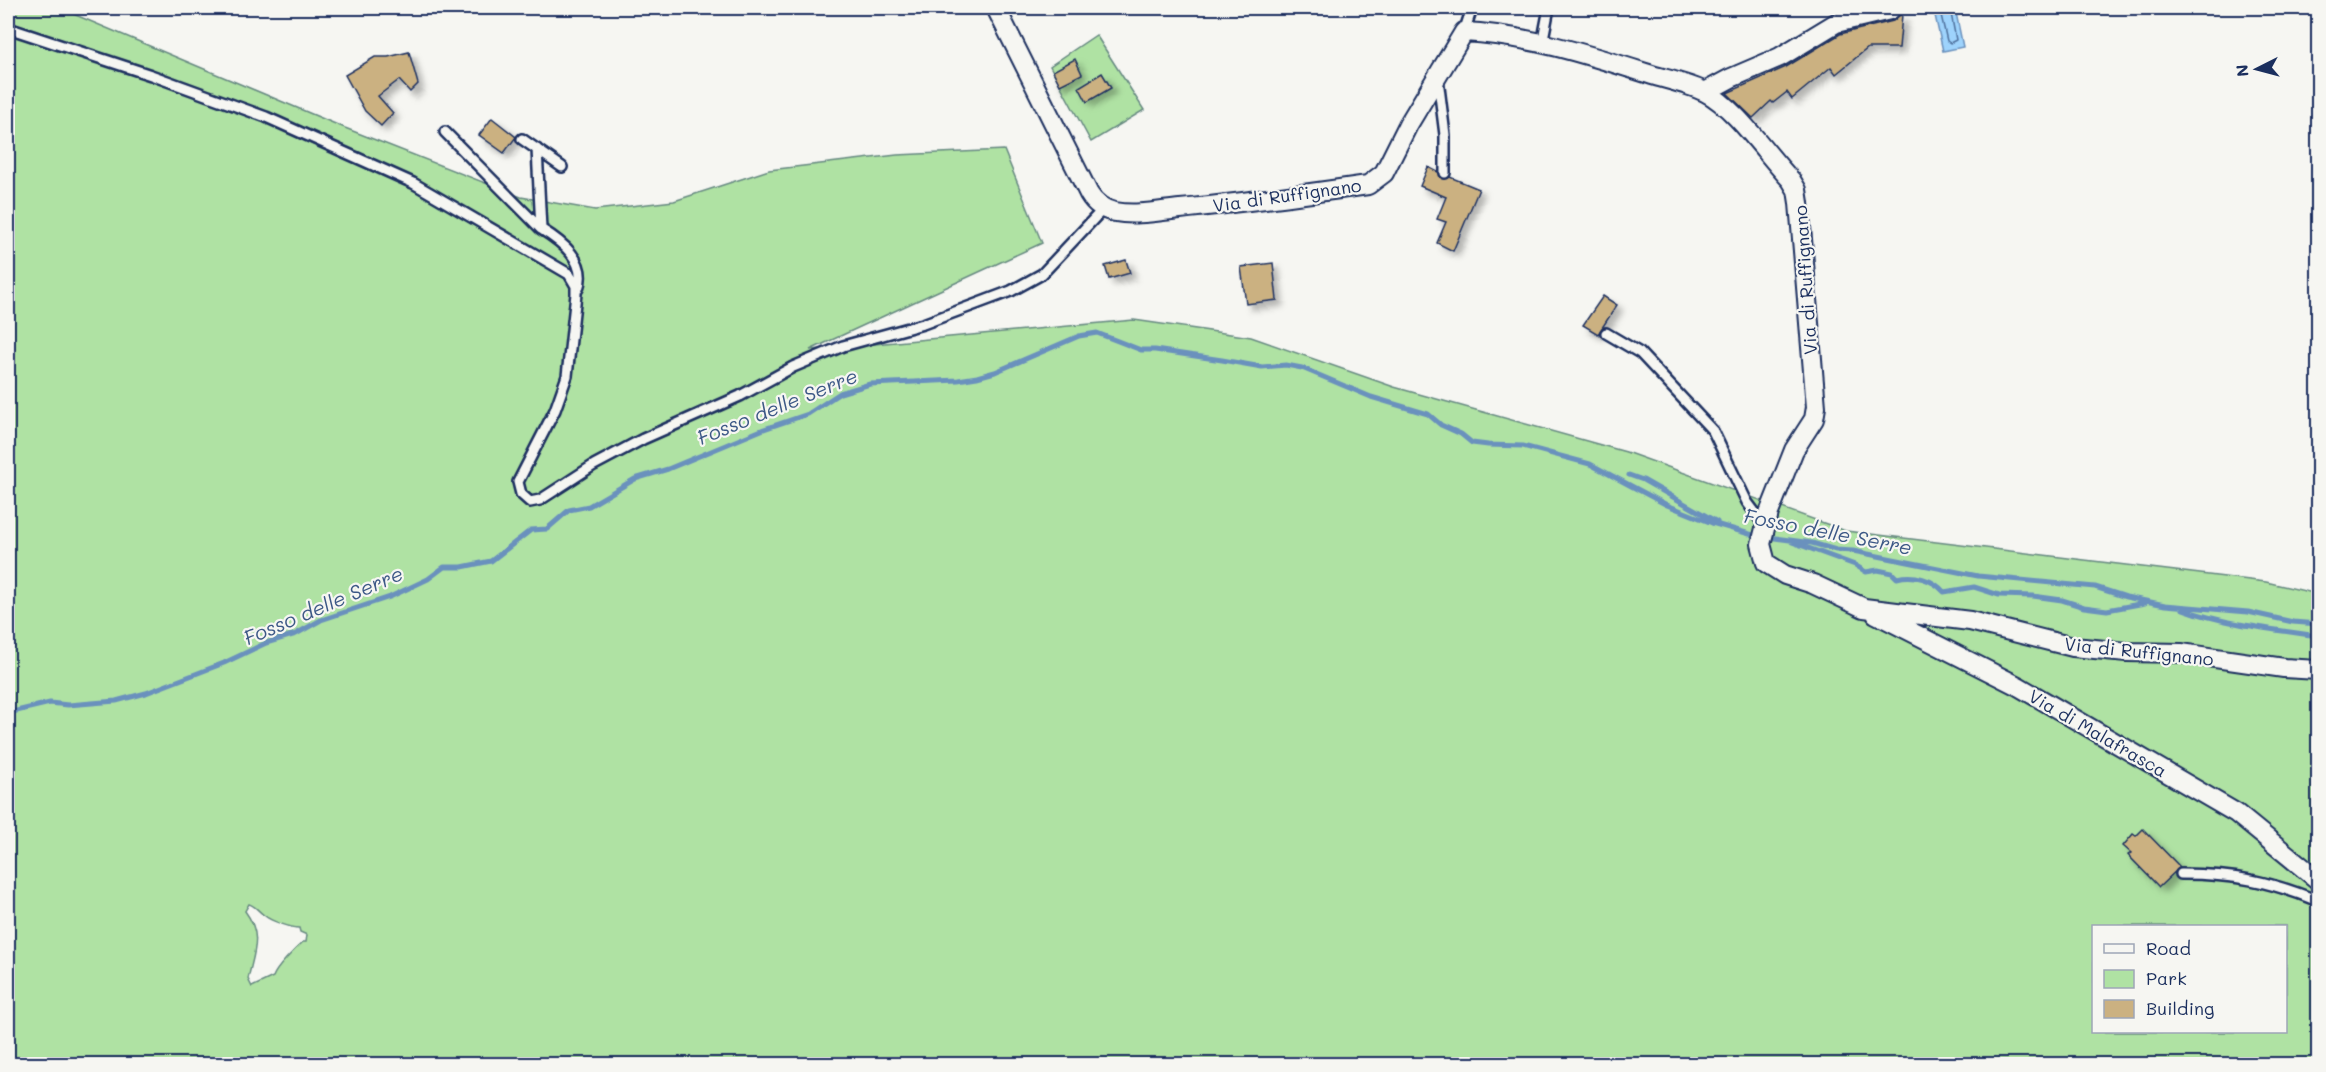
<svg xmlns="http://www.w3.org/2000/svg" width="2326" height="1072" viewBox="0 0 2326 1072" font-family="Mali,sans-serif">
	<defs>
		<filter id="shadow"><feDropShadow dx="5.5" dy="5.5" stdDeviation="3" flood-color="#0004"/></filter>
	</defs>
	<rect width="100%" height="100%" fill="#f6f6f2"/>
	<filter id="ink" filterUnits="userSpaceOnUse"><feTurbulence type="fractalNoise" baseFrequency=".0167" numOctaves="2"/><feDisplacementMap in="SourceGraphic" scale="12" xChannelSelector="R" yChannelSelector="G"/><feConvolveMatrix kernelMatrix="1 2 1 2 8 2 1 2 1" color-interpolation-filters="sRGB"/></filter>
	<g filter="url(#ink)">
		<!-- green -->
		<path fill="#afe2a3" stroke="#658880" stroke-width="1.5" fill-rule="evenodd" d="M 8,8 L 59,8 L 345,128 L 521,197 L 595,210 L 674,201 L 769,170 L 897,155 L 1004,150 L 1042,243 L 810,350 L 1134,320 L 1251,337 L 1394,387 L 1626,452 L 1846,531 L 2266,582 L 2318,594 L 2318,1064 L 8,1064 ZM 249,904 C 256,906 259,912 265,916 C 271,921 291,928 299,928 L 300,932 L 307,935 L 306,942 L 303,942 C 295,949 276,968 273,977 L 252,987 L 248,979 C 254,952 263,935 245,911 ZM 2094,926 L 2286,926 L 2286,1032 L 2094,1032 Z
			M 1096,35 L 1144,110 L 1091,142 L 1050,66 Z"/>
		<!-- water -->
		<path fill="#9ed3fc" stroke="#6a91bd" stroke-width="1.5" d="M 1950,8 L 1955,8 L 1963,47 L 1943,51 L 1934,11 Z"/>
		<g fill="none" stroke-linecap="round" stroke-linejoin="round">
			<!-- shore -->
			<path stroke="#4f719d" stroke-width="1.5" d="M 1943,8 L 1941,15 L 1947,41 L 1950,43 L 1956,40 L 1950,8"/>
			<!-- stream -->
			<path stroke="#6a91bd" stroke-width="5" d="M 1629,475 L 1643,480 L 1717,522
				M 1792,542 L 1855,565 L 1866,572 L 1878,570 L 1892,573 L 1897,578 C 1914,574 1933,579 1944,592 L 1974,587 L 1999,595 L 2033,596 L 2062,600 L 2084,607 L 2107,610 L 2145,603
				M 2183,609 C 2223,624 2276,630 2318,636
				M 8,713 L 50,703 L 68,705 L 116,701 L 146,693 L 224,663 L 266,643 L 296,634 L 321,620 L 390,597 L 428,579 L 444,567 L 462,567 L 491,561 L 531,530 L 547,529 L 569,510 L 589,506 L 635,479 L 668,469 L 764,429 L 808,414 L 840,393 L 870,384 L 958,380 L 977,377 L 995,372 L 1079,336 L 1097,333 L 1141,350 L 1155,350 L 1222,360 L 1262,367 L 1286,365 L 1302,368 L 1371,397 L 1428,414 L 1441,425 L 1461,434 L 1472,443 L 1488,445 L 1523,446 L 1590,464 L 1667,505 L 1712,523 L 1753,535 L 1812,543 L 1836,550 L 1853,551 L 1978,576 L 2095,587 L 2126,597 L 2165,605 L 2248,612 L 2293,622 L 2318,624"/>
		</g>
		<!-- building -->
		<path fill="#cbb181" stroke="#1b2f5e" stroke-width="1.5" filter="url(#shadow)" d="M 1900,15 L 1902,15 L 1899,48 L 1868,48 L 1836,74 L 1831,67 L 1792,99 L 1787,92 L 1773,103 L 1771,101 L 1753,118 L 1727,93 L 1786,67 L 1840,34 L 1893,21 Z
			M 409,52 L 418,84 L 410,92 L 399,80 L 378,96 L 393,113 L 381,126 L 365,111 L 345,75 L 375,57 L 388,57 Z
			M 1075,59 L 1082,74 L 1060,85 L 1053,71 Z
			M 1102,73 L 1111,88 L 1087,102 L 1079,87 Z
			M 492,118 L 516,137 L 504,153 L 479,135 Z
			M 1428,167 L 1438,172 L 1442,179 L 1450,177 L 1479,189 L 1453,251 L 1437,243 L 1446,222 L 1437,219 L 1446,197 L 1420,186 Z
			M 1126,260 L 1130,273 L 1109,279 L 1105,266 Z
			M 1273,263 L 1277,300 L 1246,304 L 1241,267 Z
			M 1603,296 L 1617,305 L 1598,334 L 1583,325 Z
			M 2143,829 L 2180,867 L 2159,887 L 2128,855 L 2131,853 L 2123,846 L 2133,834 L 2136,836 Z"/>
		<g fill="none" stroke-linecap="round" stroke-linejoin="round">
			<defs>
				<path id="service" d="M 8,28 L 151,75 L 266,117 L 413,183 L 569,274 L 576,286 L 576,294 L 567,376 L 555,410 L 518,482 L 521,494 L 530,502 L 540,500 L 594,465 L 643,439 L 740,396 L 793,367 L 843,346 L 923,324 L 1011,291 L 1042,274 L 1104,208
					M 1464,32 L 1472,8
					M 1542,44 L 1549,8
					M 1438,79 L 1445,135 L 1445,173
					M 445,132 L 541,229
					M 522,139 L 562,167
					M 537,149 L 541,229 C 562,242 588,261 578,289
					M 1606,333 L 1640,353 L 1713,431 L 1747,502 L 1765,526
					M 2181,874 C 2234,874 2269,881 2318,901"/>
				<path id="minor" d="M 996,8 L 1089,194 C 1095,204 1104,210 1115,212 C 1136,216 1159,211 1180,209 C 1242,203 1305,194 1368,185 L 1384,173 L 1408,125 L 1464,32 C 1528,35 1592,56 1652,75 C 1669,80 1689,84 1705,92 C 1735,107 1767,155 1791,180 L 1797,190 L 1799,203 L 1816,407 L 1814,419 L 1794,450 L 1769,513 L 1761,544 L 1766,563 L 1785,575 L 1813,584 L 1864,608 L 1970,621 L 2073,647 L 2127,652 L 2181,653 L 2284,668 L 2318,670
					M 1705,92 L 1731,78 L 1780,57 L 1836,23 L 1890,10 L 1890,8
					M 1876,614 L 2018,686 L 2236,813 L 2318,880"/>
			</defs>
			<!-- service casing -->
			<use href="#service" stroke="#1b2f5e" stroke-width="14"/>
			<!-- minor casing -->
			<use href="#minor" stroke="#1b2f5e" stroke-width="22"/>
			<!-- service -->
			<use href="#service" stroke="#f6f6f2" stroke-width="9"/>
			<!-- minor -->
			<use href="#minor" stroke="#f6f6f2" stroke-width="18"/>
		</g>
	</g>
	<g text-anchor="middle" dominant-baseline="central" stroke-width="4.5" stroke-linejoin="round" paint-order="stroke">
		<!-- street labels -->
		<g font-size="18" fill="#1b2f5e" stroke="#f6f6f2">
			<text transform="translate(1287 195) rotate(-8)">Via di Ruffignano</text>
			<text transform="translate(1805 280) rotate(-94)">Via di Ruffignano</text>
			<text transform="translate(2139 651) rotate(6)">Via di Ruffignano</text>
			<text transform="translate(2098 733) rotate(30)">Via di Malafrasca</text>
		</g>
		<!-- water labels -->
		<g font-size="20" font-style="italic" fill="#3c5886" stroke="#f6f6f2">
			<text transform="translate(777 406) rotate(-22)">Fosso delle Serre</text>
			<text transform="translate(1828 531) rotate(11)">Fosso delle Serre</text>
			<text transform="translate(323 605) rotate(-23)">Fosso delle Serre</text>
		</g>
	</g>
	<!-- margin -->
	<rect width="2326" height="1072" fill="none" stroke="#f6f6f2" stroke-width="30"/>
	<rect x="15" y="15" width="2296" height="1042" fill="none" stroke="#1b2f5e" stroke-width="2" filter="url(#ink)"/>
	<!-- legend -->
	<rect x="2092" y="925" width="195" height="108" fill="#f6f6f2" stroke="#9ea6b7" stroke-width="1.5"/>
	<rect x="2104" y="944" width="30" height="9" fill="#f6f6f2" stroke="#9ea6b7" stroke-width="1.5"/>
	<text x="2146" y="955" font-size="18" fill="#1b2f5e">Road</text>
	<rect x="2104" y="970" width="30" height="18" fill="#afe2a3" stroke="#9ea6b7" stroke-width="1.5"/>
	<text x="2146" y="985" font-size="18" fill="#1b2f5e">Park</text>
	<rect x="2104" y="1000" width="30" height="18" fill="#cbb181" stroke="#9ea6b7" stroke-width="1.5"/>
	<text x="2146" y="1015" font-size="18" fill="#1b2f5e">Building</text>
	<!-- north arrow -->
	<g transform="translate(2257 69) rotate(264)" stroke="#f6f6f2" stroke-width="4.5" paint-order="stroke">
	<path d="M0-4.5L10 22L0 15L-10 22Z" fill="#1b2f5e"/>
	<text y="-9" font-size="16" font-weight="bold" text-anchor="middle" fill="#1b2f5e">N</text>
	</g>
</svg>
